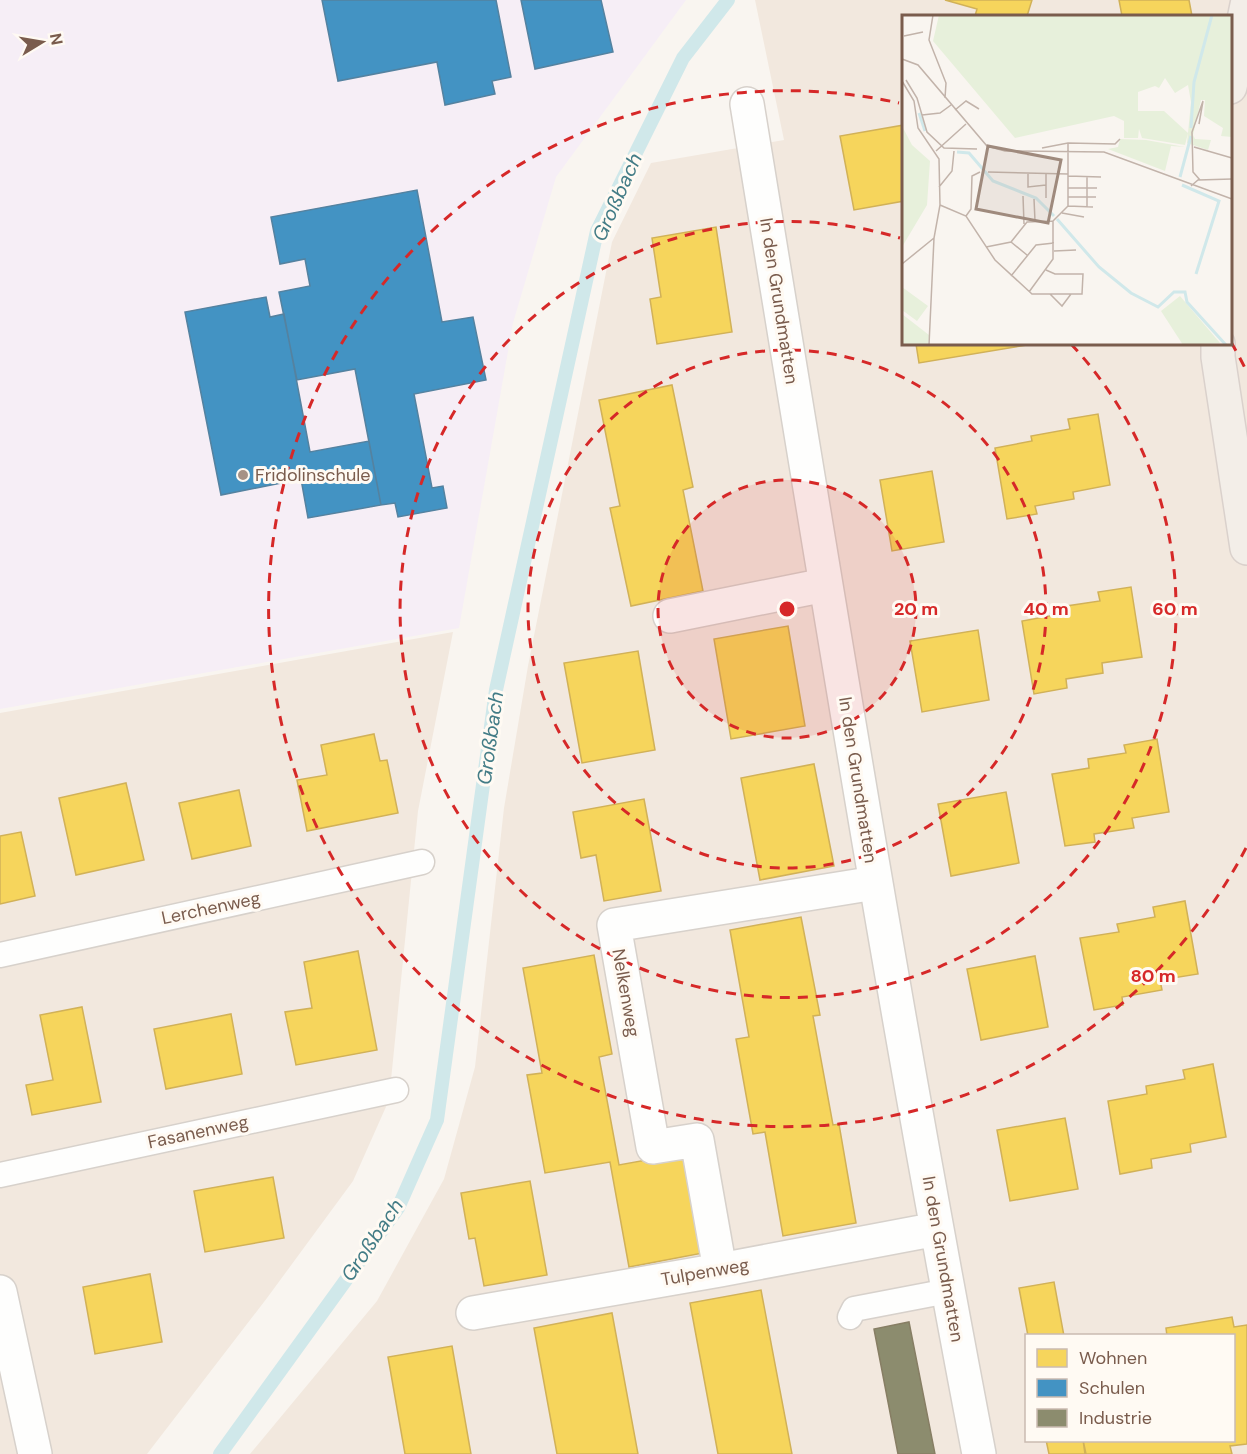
<svg xmlns="http://www.w3.org/2000/svg" width="1247" height="1454" viewBox="0 0 1247 1454" font-family="'DM Sans',sans-serif">
	<rect width="100%" height="100%" fill="#f9f5f0"/>
	<!-- residential -->
	<path fill="#f2e8de" fill-rule="evenodd" d="M 755,0 L 1247,0 L 1247,1454 L 250,1454 L 377,1301 L 444,1179 L 475,1067 L 504,808 L 528,666 L 612,242 L 651,163 L 784,140 ZM 904,16 L 1230,16 L 1230,344 L 904,344 ZM 1026,1336 L 1234,1336 L 1234,1440 L 1026,1440 Z
		M 453,632 L 418,811 L 389,1100 L 353,1181 L 267,1298 L 147,1454 L 0,1454 L 0,713 Z"/>
	<!-- education -->
	<path fill="#f6eef6" d="M 0,0 L 686,0 L 556,177 L 513,323 L 459,628 L 0,709 Z"/>
	<!-- homes -->
	<path fill="#f6d55c" stroke="#d1b158" stroke-width="1.5" d="M 945,0 L 1032,0 L 1027,16 L 975,16 L 977,9 Z
		M 1119,0 L 1189,0 L 1192,16 L 1122,16 Z
		M 904,125 L 904,201 L 854,210 L 840,136 Z
		M 716,227 L 732,332 L 657,344 L 650,299 L 661,297 L 652,238 Z
		M 916,344 L 1033,344 L 919,363 Z
		M 672,385 L 693,487 L 683,490 L 703,591 L 631,606 L 610,508 L 620,506 L 599,400 Z
		M 1098,414 L 1110,485 L 1073,492 L 1074,499 L 1035,506 L 1037,514 L 1007,519 L 995,448 L 1032,441 L 1031,436 L 1070,429 L 1068,419 Z
		M 932,471 L 944,542 L 892,551 L 880,480 Z
		M 1131,587 L 1142,657 L 1102,663 L 1103,673 L 1066,679 L 1067,688 L 1034,694 L 1022,621 L 1061,614 L 1060,607 L 1100,601 L 1098,592 Z
		M 788,626 L 805,726 L 731,739 L 714,639 Z
		M 978,630 L 989,700 L 922,712 L 910,641 Z
		M 638,651 L 655,750 L 582,763 L 564,663 Z
		M 374,734 L 380,761 L 387,760 L 398,813 L 307,831 L 297,780 L 327,775 L 321,745 Z
		M 1157,739 L 1169,812 L 1132,818 L 1134,828 L 1094,834 L 1095,842 L 1065,846 L 1052,774 L 1089,768 L 1088,759 L 1126,753 L 1124,745 Z
		M 814,764 L 834,866 L 760,880 L 741,778 Z
		M 126,783 L 144,860 L 76,875 L 59,798 Z
		M 239,790 L 251,846 L 192,859 L 179,803 Z
		M 1006,792 L 1019,863 L 951,876 L 938,804 Z
		M 644,799 L 661,891 L 604,901 L 596,855 L 581,858 L 573,812 Z
		M 21,832 L 35,896 L 0,904 L 0,836 Z
		M 1185,901 L 1198,974 L 1160,980 L 1162,990 L 1122,997 L 1123,1005 L 1094,1010 L 1080,938 L 1119,932 L 1117,924 L 1155,917 L 1153,907 Z
		M 801,917 L 820,1015 L 813,1016 L 833,1125 L 839,1124 L 856,1223 L 783,1236 L 765,1132 L 753,1134 L 736,1039 L 749,1037 L 730,930 Z
		M 358,951 L 377,1050 L 296,1065 L 285,1012 L 312,1008 L 304,962 Z
		M 594,955 L 612,1054 L 599,1057 L 619,1165 L 685,1153 L 703,1253 L 629,1267 L 610,1162 L 545,1173 L 527,1075 L 542,1073 L 523,968 Z
		M 1035,956 L 1048,1027 L 981,1040 L 967,969 Z
		M 82,1007 L 101,1102 L 32,1115 L 26,1085 L 53,1080 L 40,1015 Z
		M 231,1014 L 242,1074 L 166,1089 L 154,1029 Z
		M 1213,1064 L 1226,1137 L 1190,1144 L 1191,1152 L 1151,1159 L 1152,1168 L 1120,1174 L 1108,1101 L 1147,1094 L 1146,1086 L 1185,1079 L 1183,1070 Z
		M 1065,1118 L 1078,1189 L 1010,1201 L 997,1130 Z
		M 273,1177 L 284,1238 L 205,1252 L 194,1191 Z
		M 530,1181 L 547,1275 L 484,1286 L 475,1238 L 469,1239 L 461,1193 Z
		M 150,1274 L 162,1342 L 95,1354 L 83,1287 Z
		M 1054,1282 L 1064,1336 L 1028,1336 L 1019,1288 Z
		M 761,1290 L 792,1454 L 718,1454 L 690,1303 Z
		M 612,1313 L 638,1454 L 557,1454 L 534,1328 Z
		M 1232,1317 L 1234,1327 L 1247,1325 L 1247,1444 L 1230,1446 L 1232,1454 L 1086,1454 L 1083,1440 L 1234,1440 L 1234,1336 L 1167,1336 L 1166,1328 Z
		M 452,1346 L 471,1454 L 405,1454 L 388,1357 Z
		M 1046,1440 L 1083,1440 L 1085,1454 L 1049,1454 Z"/>
	<!-- schools -->
	<path fill="#4393c3" stroke="#5482a0" stroke-width="1.5" d="M 322,0 L 496,0 L 511,77 L 492,81 L 495,94 L 445,105 L 437,62 L 338,81 Z
		M 521,0 L 601,0 L 613,52 L 535,69 Z
		M 417,190 L 442,322 L 473,317 L 486,380 L 414,394 L 432,488 L 443,486 L 447,508 L 398,517 L 395,503 L 381,505 L 355,369 L 297,380 L 279,292 L 310,286 L 305,259 L 280,264 L 271,217 Z
		M 266,297 L 270,317 L 284,314 L 310,452 L 369,441 L 381,505 L 308,518 L 301,479 L 221,495 L 185,312 Z"/>
	<!-- industry -->
	<path fill="#8c8c6e" stroke="#877e64" stroke-width="1.5" d="M 909,1322 L 935,1454 L 898,1454 L 874,1329 Z"/>
	<g fill="none" stroke-linecap="round" stroke-linejoin="round">
		<!-- stream -->
		<path stroke="#d0e8ea" stroke-width="14" d="M 220,1454 L 398,1208 L 437,1120 L 496,690 L 597,231 L 683,58 L 728,0"/>
		<defs>
			<path id="lane" d="M 0,955 L 422,862
				M 0,1175 L 396,1090
				M 850,1317 L 854,1309 L 948,1291"/>
			<path id="street" d="M 747,104 C 821,555 893,1006 979,1454
				M 670,616 L 825,585
				M 720,1270 L 697,1140 L 653,1147 L 614,925 L 875,883
				M 0,1292 L 35,1454
				M 473,1313 L 720,1270 L 937,1229"/>
			<path id="primary" d="M 1230,87 L 1247,5
				M 1218,344 L 1218,357 L 1247,548"/>
		</defs>
		<!-- lane casing -->
		<use href="#lane" stroke="#d7d1cb" stroke-width="27"/>
		<!-- street casing -->
		<use href="#street" stroke="#d7d1cb" stroke-width="36"/>
		<!-- primary casing -->
		<use href="#primary" stroke="#dad1cc" stroke-width="36"/>
		<!-- lane -->
		<use href="#lane" stroke="#fefefd" stroke-width="24"/>
		<!-- street -->
		<use href="#street" stroke="#fefefd" stroke-width="33"/>
		<!-- primary -->
		<use href="#primary" stroke="#f3eee8" stroke-width="33"/>
	</g>
	<!-- distance rings -->
	<circle cx="787" cy="609" r="129" fill="#d62828" fill-opacity=".12"/>
	<g fill="none" stroke="#d62828" stroke-width="3" stroke-dasharray="10 8">
		<circle cx="787" cy="609" r="129"/>
		<circle cx="787" cy="609" r="259"/>
		<path d="M1071 344A388 388 0 1 1 900 238"/>
		<path d="M1246 848A518 518 0 1 1 899 103M1231 342A518 518 0 0 1 1246 370"/>
	</g>
	<!-- markers -->
	<circle fill="#a69286" stroke="#fffaf3" stroke-width="2" cx="243" cy="475" r="6"/>
	<g text-anchor="middle" dominant-baseline="central" stroke-width="6" stroke-linejoin="round" paint-order="stroke">
		<!-- street labels -->
		<g font-size="18" fill="#7a5c4d" stroke="#fffaf3">
			<text transform="translate(779 301) rotate(81)">In den Grundmatten</text>
			<text transform="translate(858 780) rotate(81)">In den Grundmatten</text>
			<text transform="translate(211 908) rotate(-12)">Lerchenweg</text>
			<text transform="translate(626 993) rotate(80)">Nelkenweg</text>
			<text transform="translate(198 1132) rotate(-12)">Fasanenweg</text>
			<text transform="translate(943 1259) rotate(80)">In den Grundmatten</text>
			<text transform="translate(705 1272) rotate(-10)">Tulpenweg</text>
		</g>
		<!-- poi labels -->
		<g font-size="18" fill="#7a5c4d" stroke="#fffaf3" text-anchor="start">
			<text x="255" y="475">Fridolinschule</text>
		</g>
		<!-- water labels -->
		<g font-size="20" font-style="italic" fill="#437c86" stroke="#fffaf3">
			<text transform="translate(617 197) rotate(-66)">Großbach</text>
			<text transform="translate(490 738) rotate(-82)">Großbach</text>
			<text transform="translate(372 1240) rotate(-56)">Großbach</text>
		</g>
	</g>
	<!-- overview -->
	<g transform="translate(902 15)">
		<rect width="330" height="330" fill="#f9f5f0"/>
		<path d="M 37,0 L 330,0 L 330,122 L 319,121 L 321,113 L 302,101 L 303,85 L 299,85 L 291,120 L 293,124 L 309,125 L 306,135 L 285,128 L 289,87 L 286,70 L 273,78 L 263,63 L 257,73 L 253,71 L 236,77 L 236,96 L 262,96 L 286,118 L 283,130 L 240,123 L 237,114 L 236,123 L 222,123 L 222,106 L 212,101 L 113,123 L 31,26 ZM 0,111 L 10,130 L 28,146 L 25,190 L 0,232 ZM 218,124 L 244,125 L 283,132 L 269,131 L 263,156 L 206,134 L 216,132 ZM 0,272 L 26,291 L 15,306 L 0,295 ZM 278,281 L 318,328 L 281,330 L 259,296 ZM 0,299 L 27,320 L 26,330 L 0,330 Z" fill="#e7f0db"/>
		<path fill="none" stroke="#d0e8ea" stroke-width="3" d="M 17,98 L 23,116M 289,113 L 292,67 L 310,0M 55,137 L 67,138 L 91,166 L 134,183 L 152,201M 278,162 L 289,121M 280,170 L 317,186 L 294,259M 155,204 L 197,252 L 229,278 L 256,292 L 272,277 L 283,277 L 285,287 L 324,330"/>
		<path fill="none" stroke="#c2b3aa" stroke-width="1.5" d="M 31,0 L 27,25 L 44,68 L 43,83M 0,12 L 0,33M 2,21 L 21,17M 0,44 L 16,50 L 85,131 L 103,136 L 202,137 L 330,184M 4,65 L 15,83 L 25,117 L 42,133 L 75,134M 0,66 L 12,86 L 16,113 L 37,144 L 38,190 L 32,223 L 27,330M 53,95 L 64,86 L 77,94M 20,100 L 38,98 L 49,90M 297,109 L 301,86M 292,132 L 330,143M 140,133 L 166,128 L 213,129 L 218,124M 34,136 L 64,109M 86,157 L 166,159M 126,158 L 126,172 L 144,170M 166,161 L 199,162M 298,165 L 291,157 L 290,117 L 301,86M 289,171 L 296,165 L 330,164M 37,172 L 50,156 L 52,136M 166,173 L 195,173M 121,181 L 122,209M 166,182 L 194,182M 144,183 L 144,159M 132,184 L 133,206M 38,190 L 64,201 L 93,245 L 130,279 L 180,279 L 181,259 L 153,259 L 144,255M 166,191 L 191,192M 185,192 L 185,162M 160,198 L 182,202M 64,201 L 69,194 L 70,161 L 78,157M 151,206 L 166,191 L 166,128M 109,227 L 125,240M 84,232 L 109,227 L 125,207 L 151,206M 152,236 L 174,235M 0,249 L 32,223M 109,261 L 134,230 L 152,228M 127,277 L 151,244 L 151,206M 148,279 L 160,291 L 169,279"/>
		<path fill="#9f8a7d" fill-opacity="0.15" stroke="#9f8a7d" stroke-width="3" d="M 86,131 L 159,145 L 146,208 L 74,194 Z"/>
		<rect width="330" height="330" fill="none" stroke="#7a5c4d" stroke-width="3"/>
	</g>
	<circle cx="787" cy="609" r="9" fill="#d62828" stroke="#fffaf3" stroke-width="3"/>
	<g font-size="18" text-anchor="middle" font-weight="bold" fill="#d62828" stroke="#fffaf3" stroke-width="6" stroke-linejoin="round" paint-order="stroke">
		<text x="916" y="615">20 m</text>
		<text x="1046" y="615">40 m</text>
		<text x="1175" y="615">60 m</text>
		<text x="1153" y="982">80 m</text>
	</g>
	<!-- legend -->
	<rect x="1025" y="1334" width="210" height="108" fill="#fffaf3" stroke="#cabbb1" stroke-width="1.5"/>
	<rect x="1037" y="1349" width="30" height="18" fill="#f6d55c" stroke="#cabbb1" stroke-width="1.5"/>
	<text x="1079" y="1364" font-size="18" fill="#7a5c4d">Wohnen</text>
	<rect x="1037" y="1379" width="30" height="18" fill="#4393c3" stroke="#cabbb1" stroke-width="1.5"/>
	<text x="1079" y="1394" font-size="18" fill="#7a5c4d">Schulen</text>
	<rect x="1037" y="1409" width="30" height="18" fill="#8c8c6e" stroke="#cabbb1" stroke-width="1.5"/>
	<text x="1079" y="1424" font-size="18" fill="#7a5c4d">Industrie</text>
	<!-- north arrow -->
	<g transform="translate(42 42) rotate(79)" stroke="#fffaf3" stroke-width="4.5" paint-order="stroke">
	<path d="M0-4.5L10 22L0 15L-10 22Z" fill="#7a5c4d"/>
	<text y="-9" font-size="16" font-weight="bold" text-anchor="middle" fill="#7a5c4d">N</text>
	</g>
</svg>
